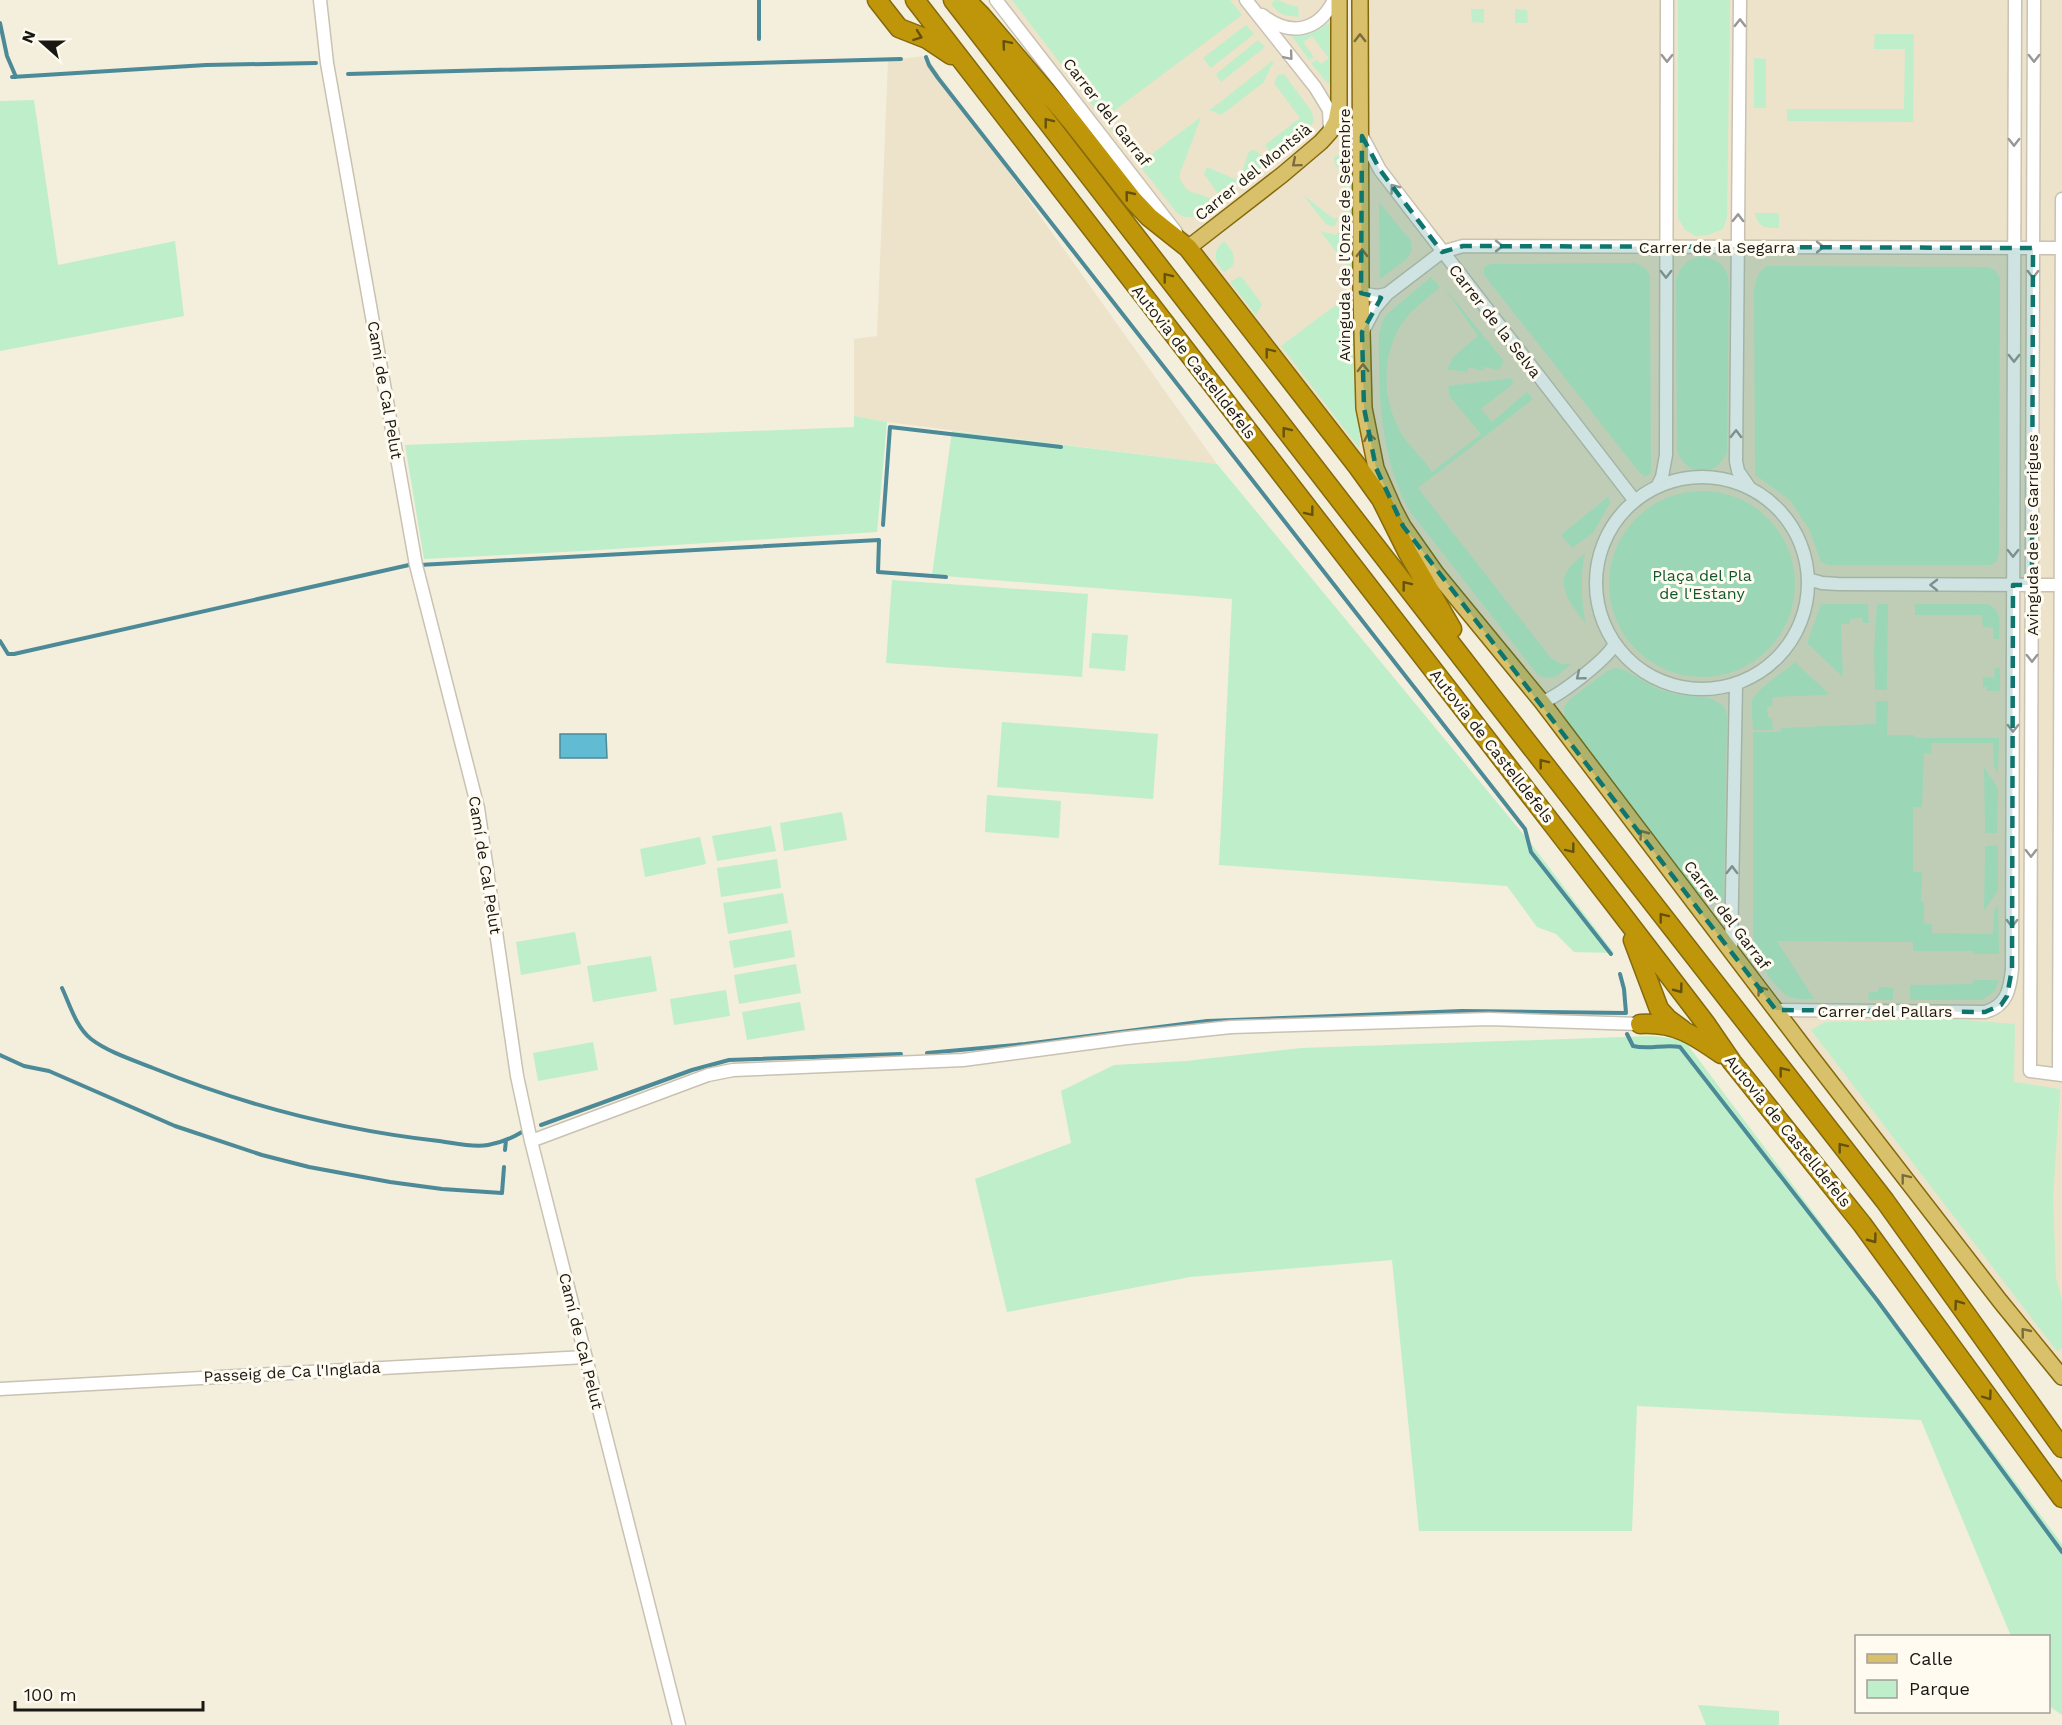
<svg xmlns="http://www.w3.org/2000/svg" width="2062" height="1725" viewBox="0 0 2062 1725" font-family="'Work Sans',sans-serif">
	<rect width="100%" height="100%" fill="#f4eedc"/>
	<!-- built -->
	<path fill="#ece3ca" d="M 996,0 L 1335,0 L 1336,121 L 1361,123 L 1361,0 L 2062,0 L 2062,1380 Z
		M 926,56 L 1217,464 L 887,422 L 854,416 L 854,339 L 877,336 L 888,60 Z"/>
	<!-- green -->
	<path fill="#bfeeca" d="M 1012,0 L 1230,0 L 1242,15 L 1103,119 Z
		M 1275,0 C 1284,0 1288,7 1298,6 L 1299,17 L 1284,15 L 1278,12 L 1271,4 Z
		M 1678,0 L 1730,0 L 1727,218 L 1723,229 L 1708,235 L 1696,236 L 1685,230 L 1678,218 Z
		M 1471,9 L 1484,9 L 1484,23 L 1472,22 Z
		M 1515,9 L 1527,10 L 1528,23 L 1515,23 Z
		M 1328,23 L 1330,25 L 1331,81 L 1328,84 L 1311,63 L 1317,60 L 1321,64 L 1329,58 L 1312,36 L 1303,42 L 1314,57 L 1309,60 L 1292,36 C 1307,35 1317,32 1328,23 Z
		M 1246,25 L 1254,34 L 1211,68 L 1203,58 Z
		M 1875,34 L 1914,34 L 1913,122 L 1787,121 L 1787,109 L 1904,109 L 1905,49 L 1874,49 Z
		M 1258,40 L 1265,47 L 1221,82 L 1216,74 Z
		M 1754,58 L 1766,59 L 1766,108 L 1754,108 Z
		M 1272,61 L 1274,64 L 1271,66 L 1264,82 L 1224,113 L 1220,115 L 1213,111 L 1209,111 Z
		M 1284,74 L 1312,112 L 1314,122 L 1304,133 L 1274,157 L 1265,145 L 1300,118 L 1274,83 L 1278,75 Z
		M 34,100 L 58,265 L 175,241 L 184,316 L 0,351 L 0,101 Z
		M 1201,117 L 1179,176 C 1189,202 1200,187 1214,203 C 1201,213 1192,223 1177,213 L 1111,129 L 1120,122 L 1148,157 Z
		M 1356,141 L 1355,272 L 1348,267 L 1320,231 L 1335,235 L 1343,229 L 1345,167 L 1336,167 L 1334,158 Z
		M 1252,150 L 1257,151 L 1267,163 L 1221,198 L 1204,174 L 1207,167 L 1235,179 L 1241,176 L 1248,153 Z
		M 1303,195 L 1334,219 L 1338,217 L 1335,226 L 1331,226 L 1326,224 Z
		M 1379,202 L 1411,241 L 1412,250 L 1407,259 L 1380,279 Z
		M 1755,213 L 1779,213 L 1779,228 C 1766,228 1758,228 1755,213 Z
		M 1224,241 C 1232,250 1237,256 1232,267 L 1224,272 C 1214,262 1212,251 1224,241 Z
		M 1700,256 C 1718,258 1729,267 1729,285 L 1727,452 C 1715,479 1689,477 1677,452 L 1676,281 C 1680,266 1685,261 1700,256 Z
		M 1635,263 L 1645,268 L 1650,275 L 1651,473 L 1645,477 L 1639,472 L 1484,275 L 1484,269 L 1486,266 L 1491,264 Z
		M 1767,266 L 1987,267 L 1995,270 L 2000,278 L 1999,551 L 1997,561 L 1991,565 L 1828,565 L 1821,562 L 1809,529 L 1790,500 L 1755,475 L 1754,291 C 1756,279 1757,272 1767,266 Z
		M 1241,276 L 1262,304 L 1256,315 L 1230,282 Z
		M 1431,277 L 1440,287 C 1428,298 1412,309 1403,322 C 1380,356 1382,402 1403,436 C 1412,449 1424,459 1432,472 L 1481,434 L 1450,397 L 1448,386 L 1512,378 L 1513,384 L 1481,409 L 1492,422 L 1527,392 L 1533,399 L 1418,488 L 1551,658 L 1562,664 L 1571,664 C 1559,674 1555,682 1538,675 L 1409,510 C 1385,466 1379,412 1379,362 C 1379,345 1376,327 1388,313 Z
		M 1441,283 L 1504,361 L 1499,370 L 1484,367 L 1483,371 L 1469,367 L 1467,372 L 1447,369 L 1454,356 L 1478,336 Z
		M 1345,298 L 1356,307 L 1356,389 L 1360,443 L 1359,448 L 1281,346 Z
		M 854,416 L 887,422 L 877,532 L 583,551 L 424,559 L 405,445 L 854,427 Z
		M 952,431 L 1217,464 L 1529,841 L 1614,953 L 1574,952 L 1556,934 L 1537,927 L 1507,886 L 1219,865 L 1232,599 L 932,575 Z
		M1609 584a93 93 0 1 1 186 0a93 93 0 1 1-186 0Z
		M 1609,496 L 1610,503 L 1593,533 L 1572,548 L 1561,535 Z
		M 1585,553 C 1580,578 1581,600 1586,624 C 1576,610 1556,589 1567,571 C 1571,564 1579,559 1585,553 Z
		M 892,580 L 1088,594 L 1082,677 L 886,663 Z
		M 1821,604 L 1868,604 L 1869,623 L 1863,623 L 1862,618 L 1850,619 L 1850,624 L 1841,624 L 1843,677 L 1807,643 Z
		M 1877,604 L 1888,604 L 1887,690 L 1875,690 L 1874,651 Z
		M 1915,604 L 1988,604 C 2003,611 1999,624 1999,639 L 1994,639 L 1993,628 L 1983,627 L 1982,615 L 1915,615 Z
		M 1092,633 L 1128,635 L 1125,671 L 1089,668 Z
		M 1795,662 L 1828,693 L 1826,695 L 1772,697 L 1773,706 L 1767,707 L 1768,718 L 1772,718 L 1773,730 L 1753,730 C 1753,721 1751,710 1752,701 C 1754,691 1785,671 1795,662 Z
		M 1616,668 L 1625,670 L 1656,688 L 1674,694 L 1710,698 L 1724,706 L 1727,715 L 1724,901 C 1713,906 1708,902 1699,896 L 1565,722 L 1564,707 L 1569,700 L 1607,671 Z
		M 1995,668 L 2000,668 L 2000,691 L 1987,691 L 1987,687 L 1983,687 L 1983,677 L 1994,678 Z
		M 1876,701 L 1888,701 L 1887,735 L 1914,735 L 1915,738 L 1999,738 L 1998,773 L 1994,767 L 1993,743 L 1932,743 L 1931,753 L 1924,753 L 1922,807 L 1913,807 L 1913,872 L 1922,872 L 1921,902 L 1924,902 L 1924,923 L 1932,924 L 1932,933 L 1993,934 L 1994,911 L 1998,905 L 1999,954 L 1973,954 L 1973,951 L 1913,951 L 1913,942 L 1777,941 L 1814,999 C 1805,999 1794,1000 1786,995 C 1773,986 1756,959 1753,944 L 1753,732 L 1780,732 L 1781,728 L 1876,724 Z
		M 1002,722 L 1158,734 L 1153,799 L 997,787 Z
		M 1984,767 L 1998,788 L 1997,833 L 1985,833 Z
		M 987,795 L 1061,801 L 1059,838 L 985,832 Z
		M 842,812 L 847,840 L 784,851 L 780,823 Z
		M 771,826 L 776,851 L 717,861 L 712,836 Z
		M 700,837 L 706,864 L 645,877 L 640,849 Z
		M 1998,845 L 1998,890 L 1984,911 L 1985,846 Z
		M 777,859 L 781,888 L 721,897 L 717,868 Z
		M 783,893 L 788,923 L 728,934 L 723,903 Z
		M 791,930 L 795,957 L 734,968 L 729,941 Z
		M 575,932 L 581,964 L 521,975 L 516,942 Z
		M 651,956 L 657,991 L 593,1002 L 587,966 Z
		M 796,964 L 801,993 L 739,1004 L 734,975 Z
		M 1973,980 L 1999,980 L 1995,991 L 1982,1000 L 1910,1000 L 1910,985 L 1972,984 Z
		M 1879,987 L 1893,988 L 1893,1000 L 1868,1000 L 1869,992 L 1878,992 Z
		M 726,990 L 730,1016 L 674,1025 L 670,999 Z
		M 800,1002 L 805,1030 L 747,1040 L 742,1012 Z
		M 1952,1019 L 2015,1024 L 2014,1082 L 2060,1089 L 2053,1197 L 2056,1278 L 2062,1301 L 2062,1348 L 2057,1351 L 1811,1030 L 1825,1022 Z
		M 1652,1036 L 1684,1040 L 2062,1544 L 2062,1715 L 2049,1706 L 2048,1636 L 2011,1636 L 1921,1420 L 1637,1406 L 1632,1531 L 1419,1531 L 1392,1260 L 1190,1277 L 1007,1312 L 975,1179 L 1071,1143 L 1061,1091 L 1114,1065 L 1186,1061 L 1301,1048 Z
		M 593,1042 L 598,1070 L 538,1081 L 533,1053 Z
		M 1698,1705 L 1779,1711 L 1779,1725 L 1706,1725 Z"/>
	<!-- water -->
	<path fill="#61bbd2" stroke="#4c8a98" stroke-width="1.5" d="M 560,734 L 606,734 L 607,758 L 560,758 Z"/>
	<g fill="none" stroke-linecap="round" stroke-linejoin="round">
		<!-- stream -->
		<path stroke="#4c8a98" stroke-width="4" d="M 759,0 L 759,39
			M 0,23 L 7,56 L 16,77
			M 926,57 L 929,65 L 938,78 L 1525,829 L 1531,852 L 1611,954
			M 348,74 L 901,59
			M 12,77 L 206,65 L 316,63
			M 883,525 L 890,427 L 1061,447
			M 419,565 L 879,540 L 878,572 L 946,577
			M 0,641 L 8,654 L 14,654 L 409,565
			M 62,988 C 70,1005 76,1027 91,1039 C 108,1052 133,1060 153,1068 C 244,1105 341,1130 439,1141 C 454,1143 473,1148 488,1145 C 500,1143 512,1138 522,1132
			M 1627,1034 L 1633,1046 C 1649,1050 1664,1044 1680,1047 L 1877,1300 L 2062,1552
			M 927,1053 L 1025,1044 L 1207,1021 L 1462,1011 L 1626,1013 L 1624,989 L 1620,974
			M 0,1055 L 24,1066 L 49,1071 L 175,1126 L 262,1155 L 309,1167 L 390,1182 L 442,1189 L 502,1193 L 504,1167
			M 541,1125 L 692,1070 L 729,1060 L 901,1054
			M 505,1150 L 506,1140"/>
		<defs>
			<path id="minor" d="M 320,0 L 327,63 L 416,565 L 478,808 L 517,1076 L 531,1141 L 679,1725
				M 996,0 L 1176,232
				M 1246,0 L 1315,87 L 1329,110 L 1330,130
				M 1740,0 L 1736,461 L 1738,471 L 1749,487
				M 2034,0 L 2030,1071 L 2062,1075
				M 1262,15 C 1290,37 1318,32 1334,0
				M 1362,136 L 1380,170 L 1635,501
				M 1361,293 L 1377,296 L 1387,294 L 1442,252 L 1463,246 L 2062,248
				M 1363,331 L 1375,308 L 1387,294
				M1596 583a106 106 0 1 1 212 0a106 106 0 1 1-212 0Z
				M 1657,487 L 1662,477 L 1666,455 L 1667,0
				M 1808,579 L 1822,583 L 1838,584 L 2062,585
				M 1542,702 C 1558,697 1606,660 1614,645
				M 1731,949 L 1736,684
				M 1776,1010 L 1985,1012 C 2007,1006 2010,989 2012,969 L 2015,0
				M 2059,1074 L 2062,199
				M 531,1141 L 708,1075 L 733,1070 L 963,1060 L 1127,1038 L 1231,1027 L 1489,1019 L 1640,1024
				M 0,1389 L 585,1357"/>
			<path id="major" d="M 1360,0 L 1361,293 L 1364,408 L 1376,468 L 1394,509 L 1403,526 L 1436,573 L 1542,702 L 1809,1054 L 2000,1301 L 2062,1377
				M 1188,248 L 1282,175 L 1321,142 L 1330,132 L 1336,121 L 1339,106 L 1339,0"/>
			<path id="highway" d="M 877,0 L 899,28 L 927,39 L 951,55
				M 915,0 L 1618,909 L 1706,1024 L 1732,1062 L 1862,1224 L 2062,1498
				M 953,0 L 1493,698 L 1885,1201 L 2062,1448
				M 966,0 L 981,15 L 1072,122 L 1133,200 L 1149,217 L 1188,248 L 1358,467 L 1381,499 L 1408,553 L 1452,629
				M 1633,940 L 1659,1009 L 1668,1019 L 1683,1030
				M 1640,1024 C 1675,1022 1694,1035 1721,1054"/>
		</defs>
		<!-- minor casing -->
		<use href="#minor" stroke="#c9c2b2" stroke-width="15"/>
		<!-- major casing -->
		<use href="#major" stroke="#856a0c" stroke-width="18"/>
		<!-- highway casing -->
		<use href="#highway" stroke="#856a0c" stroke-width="21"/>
		<!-- minor -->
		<use href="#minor" stroke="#fff" stroke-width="12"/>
		<!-- major -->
		<use href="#major" stroke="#d9c06b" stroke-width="15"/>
		<!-- highway -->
		<use href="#highway" stroke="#bf9609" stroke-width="18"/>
	</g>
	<!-- one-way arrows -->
	<defs><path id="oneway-chevron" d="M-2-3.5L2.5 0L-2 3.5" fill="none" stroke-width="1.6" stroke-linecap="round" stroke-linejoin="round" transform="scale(1.5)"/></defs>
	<g stroke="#989794">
		<use href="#oneway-chevron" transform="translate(1740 23) rotate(-89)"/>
		<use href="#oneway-chevron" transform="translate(1289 56) rotate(50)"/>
		<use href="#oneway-chevron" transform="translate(1667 58) rotate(90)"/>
		<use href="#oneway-chevron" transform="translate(2034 58) rotate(90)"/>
		<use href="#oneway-chevron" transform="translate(2014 142) rotate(90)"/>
		<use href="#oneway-chevron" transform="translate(1394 188) rotate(-127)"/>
		<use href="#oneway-chevron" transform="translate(1738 218) rotate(-89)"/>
		<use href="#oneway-chevron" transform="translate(1499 246)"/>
		<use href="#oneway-chevron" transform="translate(1820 247)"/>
		<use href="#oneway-chevron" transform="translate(1666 274) rotate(90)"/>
		<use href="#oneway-chevron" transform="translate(2033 274) rotate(90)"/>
		<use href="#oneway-chevron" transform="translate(2014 358) rotate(90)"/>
		<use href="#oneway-chevron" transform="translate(1736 434) rotate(-89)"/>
		<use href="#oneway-chevron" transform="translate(2013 553) rotate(90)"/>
		<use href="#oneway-chevron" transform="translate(1934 585) rotate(-179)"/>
		<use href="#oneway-chevron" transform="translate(2032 658) rotate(90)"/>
		<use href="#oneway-chevron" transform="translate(1580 676) rotate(141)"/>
		<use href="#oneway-chevron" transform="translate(2013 728) rotate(90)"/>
		<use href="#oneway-chevron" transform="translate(2031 853) rotate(90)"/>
		<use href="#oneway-chevron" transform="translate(1732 870) rotate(-89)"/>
		<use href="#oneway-chevron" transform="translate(2012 923) rotate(90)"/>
	</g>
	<g stroke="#64510e">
		<use href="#oneway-chevron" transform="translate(918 36) rotate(20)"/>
		<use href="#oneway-chevron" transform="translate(1006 44) rotate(-130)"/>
		<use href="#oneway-chevron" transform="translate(1048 122) rotate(-128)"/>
		<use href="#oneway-chevron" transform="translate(1129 195) rotate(-129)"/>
		<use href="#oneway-chevron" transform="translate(1167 277) rotate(-128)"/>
		<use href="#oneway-chevron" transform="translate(1269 352) rotate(-128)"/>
		<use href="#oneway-chevron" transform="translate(1286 431) rotate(-128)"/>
		<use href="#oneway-chevron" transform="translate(1310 512) rotate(52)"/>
		<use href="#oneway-chevron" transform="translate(1406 585) rotate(-128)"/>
		<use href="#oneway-chevron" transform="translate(1543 763) rotate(-128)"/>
		<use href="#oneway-chevron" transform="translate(1571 849) rotate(52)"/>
		<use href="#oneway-chevron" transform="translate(1663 917) rotate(-128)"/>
		<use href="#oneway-chevron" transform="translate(1679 989) rotate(53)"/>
		<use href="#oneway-chevron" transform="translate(1783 1071) rotate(-128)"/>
		<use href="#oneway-chevron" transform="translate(1842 1147) rotate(-128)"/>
		<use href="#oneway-chevron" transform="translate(1873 1239) rotate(53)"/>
		<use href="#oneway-chevron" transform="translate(1958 1304) rotate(-126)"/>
		<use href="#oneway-chevron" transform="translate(1988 1396) rotate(54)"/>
	</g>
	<g stroke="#7a6c3e">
		<use href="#oneway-chevron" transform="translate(1360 38) rotate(-90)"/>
		<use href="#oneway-chevron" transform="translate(1296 163) rotate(140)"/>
		<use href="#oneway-chevron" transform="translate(1362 253) rotate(-89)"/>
		<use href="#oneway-chevron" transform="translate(1363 368) rotate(-91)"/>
		<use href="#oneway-chevron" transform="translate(1369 437) rotate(-101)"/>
		<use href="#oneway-chevron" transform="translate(1643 834) rotate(-127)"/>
		<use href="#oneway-chevron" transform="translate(1761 990) rotate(-126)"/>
		<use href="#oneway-chevron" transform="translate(1905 1178) rotate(-128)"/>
		<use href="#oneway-chevron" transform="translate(2025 1332) rotate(-129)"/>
	</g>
	<!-- marked area -->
	<path fill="#0f766e" fill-opacity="0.2" stroke="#0f766e" stroke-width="4.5" stroke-dasharray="12 8" stroke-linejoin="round" d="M 1362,136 L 1380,170 L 1442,252 L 1463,246 L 2033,248 L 2032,585 L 2013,585 L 2012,969 L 2007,996 L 2001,1005 L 1985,1012 L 1776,1010 L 1403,526 L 1376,468 L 1364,408 L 1362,332 L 1381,298 L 1361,293 Z"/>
	<g text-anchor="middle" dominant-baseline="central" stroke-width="6" stroke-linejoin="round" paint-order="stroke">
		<!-- street labels -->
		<g font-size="16" fill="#1a1812" stroke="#fffbf1">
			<text transform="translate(1107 112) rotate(52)">Carrer del Garraf</text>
			<text transform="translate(1253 172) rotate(-39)">Carrer del Montsià</text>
			<text transform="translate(1344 235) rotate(-90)">Avinguda de l'Onze de Setembre</text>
			<text x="1717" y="247">Carrer de la Segarra</text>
			<text transform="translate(1495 321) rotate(52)">Carrer de la Selva</text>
			<text transform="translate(1194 362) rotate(52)">Autovia de Castelldefels</text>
			<text transform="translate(385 390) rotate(80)">Camí de Cal Pelut</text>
			<text transform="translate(2032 535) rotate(-90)">Avinguda de les Garrigues</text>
			<text transform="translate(1492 746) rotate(52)">Autovia de Castelldefels</text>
			<text transform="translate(485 865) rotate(81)">Camí de Cal Pelut</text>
			<text transform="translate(1727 915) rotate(53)">Carrer del Garraf</text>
			<text x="1885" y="1011">Carrer del Pallars</text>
			<text transform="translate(1788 1131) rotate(51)">Autovia de Castelldefels</text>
			<text transform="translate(581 1341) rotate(76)">Camí de Cal Pelut</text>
			<text transform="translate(292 1372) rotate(-3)">Passeig de Ca l'Inglada</text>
		</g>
		<!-- park labels -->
		<g font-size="16" fill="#12582d" stroke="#fffbf1">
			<text x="1702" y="575">Plaça del Pla<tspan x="1702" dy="18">de l'Estany</tspan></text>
		</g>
	</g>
	<!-- legend -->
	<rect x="1855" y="1635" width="195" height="78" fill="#fffbf1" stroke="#a3a098" stroke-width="1.5"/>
	<rect x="1867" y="1654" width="30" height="9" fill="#d9c06b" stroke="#a3a098" stroke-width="1.5"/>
	<text x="1909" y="1665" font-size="18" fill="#1a1812">Calle</text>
	<rect x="1867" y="1680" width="30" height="18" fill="#bfeeca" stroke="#a3a098" stroke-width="1.5"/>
	<text x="1909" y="1695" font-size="18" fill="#1a1812">Parque</text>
	<!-- north arrow -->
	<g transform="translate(42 42) rotate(291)" stroke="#fffbf1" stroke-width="4.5" paint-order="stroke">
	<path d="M0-4.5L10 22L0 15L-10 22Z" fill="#1a1812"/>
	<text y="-9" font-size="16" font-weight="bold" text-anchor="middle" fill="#1a1812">N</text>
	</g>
	<!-- scale -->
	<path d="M15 1701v9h188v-9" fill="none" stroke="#1a1812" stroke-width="3"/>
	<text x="24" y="1701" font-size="18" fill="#1a1812" stroke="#fffbf1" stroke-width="4.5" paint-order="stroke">100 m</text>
</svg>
